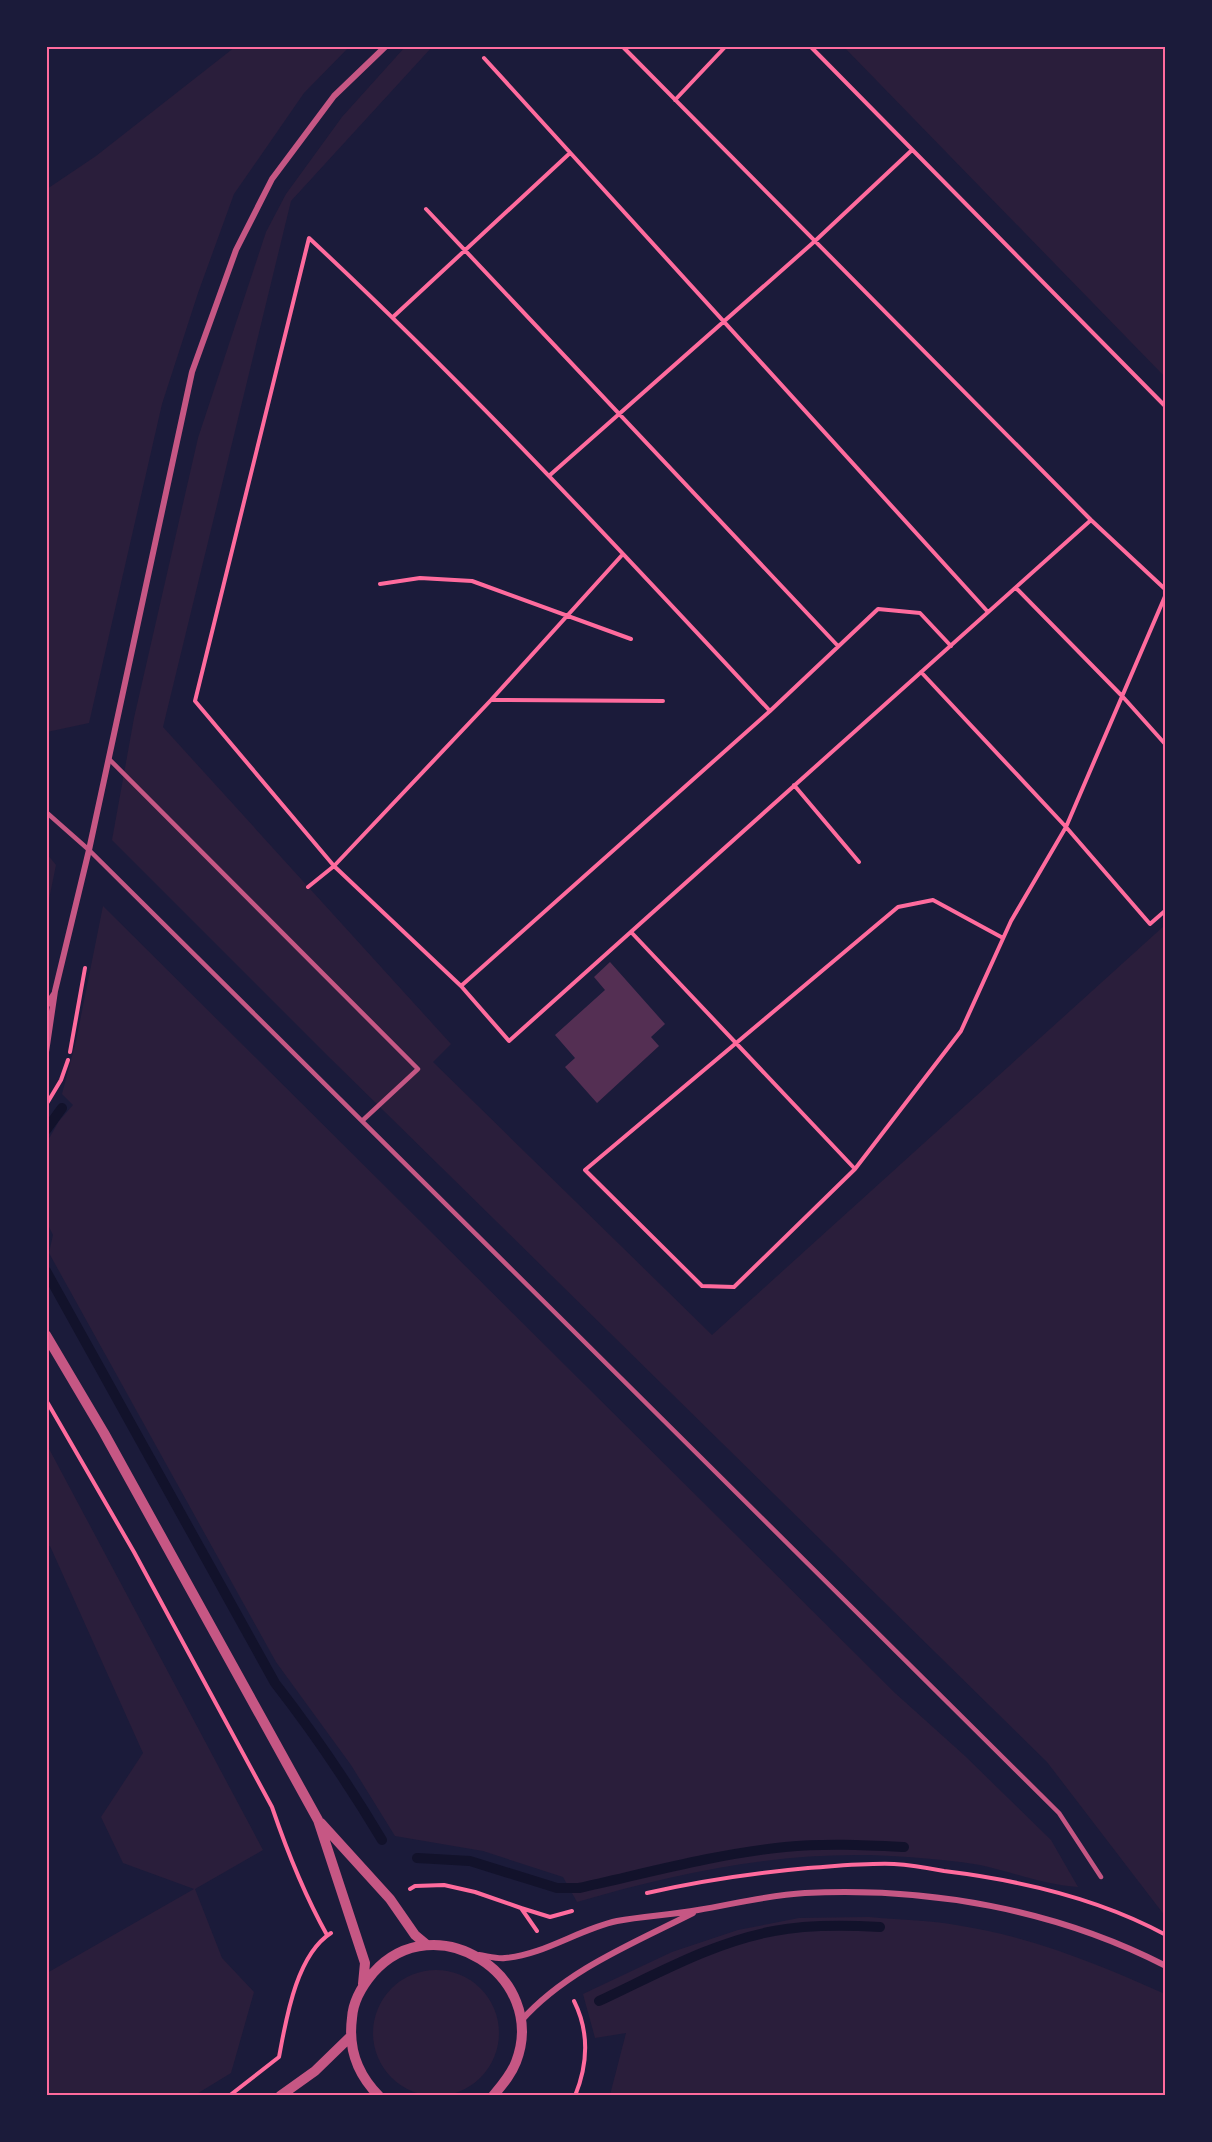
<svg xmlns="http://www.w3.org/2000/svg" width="1212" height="2142" viewBox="0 0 1212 2142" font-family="'Alegreya Sans',sans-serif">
	<rect width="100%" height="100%" fill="#1b1b3a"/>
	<!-- green -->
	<path fill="#2a1e3b" d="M 235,47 L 349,47 L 304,93 L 234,194 L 198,293 L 162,404 L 89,723 L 47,732 L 47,189 L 96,156 Z
		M 405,47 L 432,47 L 291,201 L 163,727 L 451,1044 L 433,1062 L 712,1335 L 1165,925 L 1165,1916 L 1047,1762 L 331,1059 L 112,840 L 134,718 L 198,438 L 266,232 L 286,194 L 342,117 Z
		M 844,47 L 1165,47 L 1165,377 Z
		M 47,854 L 56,865 L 47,909 Z
		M 103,906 L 895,1693 L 965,1756 L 1051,1840 L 1078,1887 C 1044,1885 1013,1872 980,1865 C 957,1861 932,1859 908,1857 C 795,1848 685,1870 577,1902 L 563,1877 L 483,1851 L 395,1836 L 351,1765 L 276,1662 L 49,1253 L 53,1235 L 47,1223 L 47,1142 L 59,1121 L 73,1105 L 62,1094 L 76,1041 Z
		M 47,1445 L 263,1850 L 195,1889 L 222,1958 L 254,1992 L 231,2073 L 195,2095 L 47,2095 L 47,1973 L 194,1889 L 123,1863 L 101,1817 L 143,1753 L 50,1546 L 47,1546 Z
		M 869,1917 C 898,1920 928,1920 956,1925 C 1029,1936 1098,1964 1165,1994 L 1165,2095 L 610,2095 L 626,2033 L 595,2038 L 583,1994 L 672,1952 L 738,1930 L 799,1918 Z
		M373 2033a63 63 0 1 1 126 0a63 63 0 1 1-126 0Z"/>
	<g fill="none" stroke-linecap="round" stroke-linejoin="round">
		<!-- stream -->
		<path stroke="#12122b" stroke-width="10" d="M 46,1130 L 62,1108
			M 46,1271 L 275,1683 C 314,1733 349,1785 382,1840
			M 417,1858 L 470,1861 L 557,1888 L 579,1888 C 647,1873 715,1854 785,1847 C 825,1843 864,1845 904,1847
			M 599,2001 C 655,1975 713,1942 774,1931 C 809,1924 846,1925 880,1927"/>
	</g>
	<!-- building -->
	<path fill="#542f53" d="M 610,962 L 665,1024 L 651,1037 L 659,1046 L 597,1103 L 565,1067 L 575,1058 L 555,1035 L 605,990 L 594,977 Z"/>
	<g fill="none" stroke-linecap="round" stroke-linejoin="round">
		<!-- path -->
		<path stroke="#ff6b9d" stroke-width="4" d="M 622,46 L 1091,520 L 1166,590
			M 810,46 L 1166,407
			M 484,58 L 988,612
			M 675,100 L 726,46
			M 426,209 L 838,646
			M 393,317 L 570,153
			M 550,475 L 815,241 L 912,150
			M 380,584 L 420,578 L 472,581 L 631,639
			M 1016,588 L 1123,697 L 1166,745
			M 921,672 L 1066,827 L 1150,924 L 1166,910
			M 492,700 L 663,701
			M 770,711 C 620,550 470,388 309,238 L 195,701 L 334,866 L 461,986 L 509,1041 L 1091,520
			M 794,785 L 859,862
			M 308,887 L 334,866 L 491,700 L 623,554
			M 631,932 L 855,1169
			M 1003,938 L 933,900 L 898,907 L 585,1170 L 702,1286 L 734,1287 L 855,1169 L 961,1031 L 1011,921 L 1066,827 L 1166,594
			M 461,986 L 770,711 L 878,609 L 920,613 L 951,646
			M 70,1052 L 85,968
			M 46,1105 L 61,1080 L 68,1060
			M 46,1400 L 134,1552 L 272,1807 C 287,1851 304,1894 327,1935
			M 410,1889 L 415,1886 L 444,1885 L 475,1892 L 521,1908 L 537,1931
			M 647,1893 C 700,1881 754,1873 808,1868 C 837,1866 866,1863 894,1864 C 911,1865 928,1868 944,1871 C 1018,1880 1100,1899 1166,1935
			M 521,1908 L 550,1917 L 572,1911
			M 574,2001 C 589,2031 588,2064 575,2096
			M 229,2096 L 279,2057 C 286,2020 296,1955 331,1933"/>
		<!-- service -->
		<path stroke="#c65784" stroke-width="4.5" d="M 109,759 L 418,1069 L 362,1121
			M 46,812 L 89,850 L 1059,1813 L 1101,1877"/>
		<!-- minor -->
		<path stroke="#c65784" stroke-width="6" d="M 46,1006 L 54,994
			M 46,1052 L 55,991 L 89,850 L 192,372 L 236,250 L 272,179 L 334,96 L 386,46
			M 479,1955 C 487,1956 497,1959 505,1958 C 544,1955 579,1929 617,1921 C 644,1916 671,1915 698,1910 C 734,1904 769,1895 805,1893 C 929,1887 1055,1909 1166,1966
			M 521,2021 C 566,1970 634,1943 693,1913"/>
		<!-- tertiary -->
		<path stroke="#c65784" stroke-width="10" d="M 46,1335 L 104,1433 L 318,1820 L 365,1963 L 363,1984
			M 321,1823 L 390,1899 L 415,1935 L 427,1945
			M 280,2096 L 315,2071 L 350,2037
			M 379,2096 C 357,2074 348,2048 352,2018 C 353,2001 362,1986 373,1973 C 435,1903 549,1976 516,2062 C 511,2075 502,2085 493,2096"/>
	</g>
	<!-- border -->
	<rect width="1212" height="2142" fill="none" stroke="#1b1b3a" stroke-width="96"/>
	<rect x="48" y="48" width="1116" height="2046" fill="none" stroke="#ff6b9d" stroke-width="2"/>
</svg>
